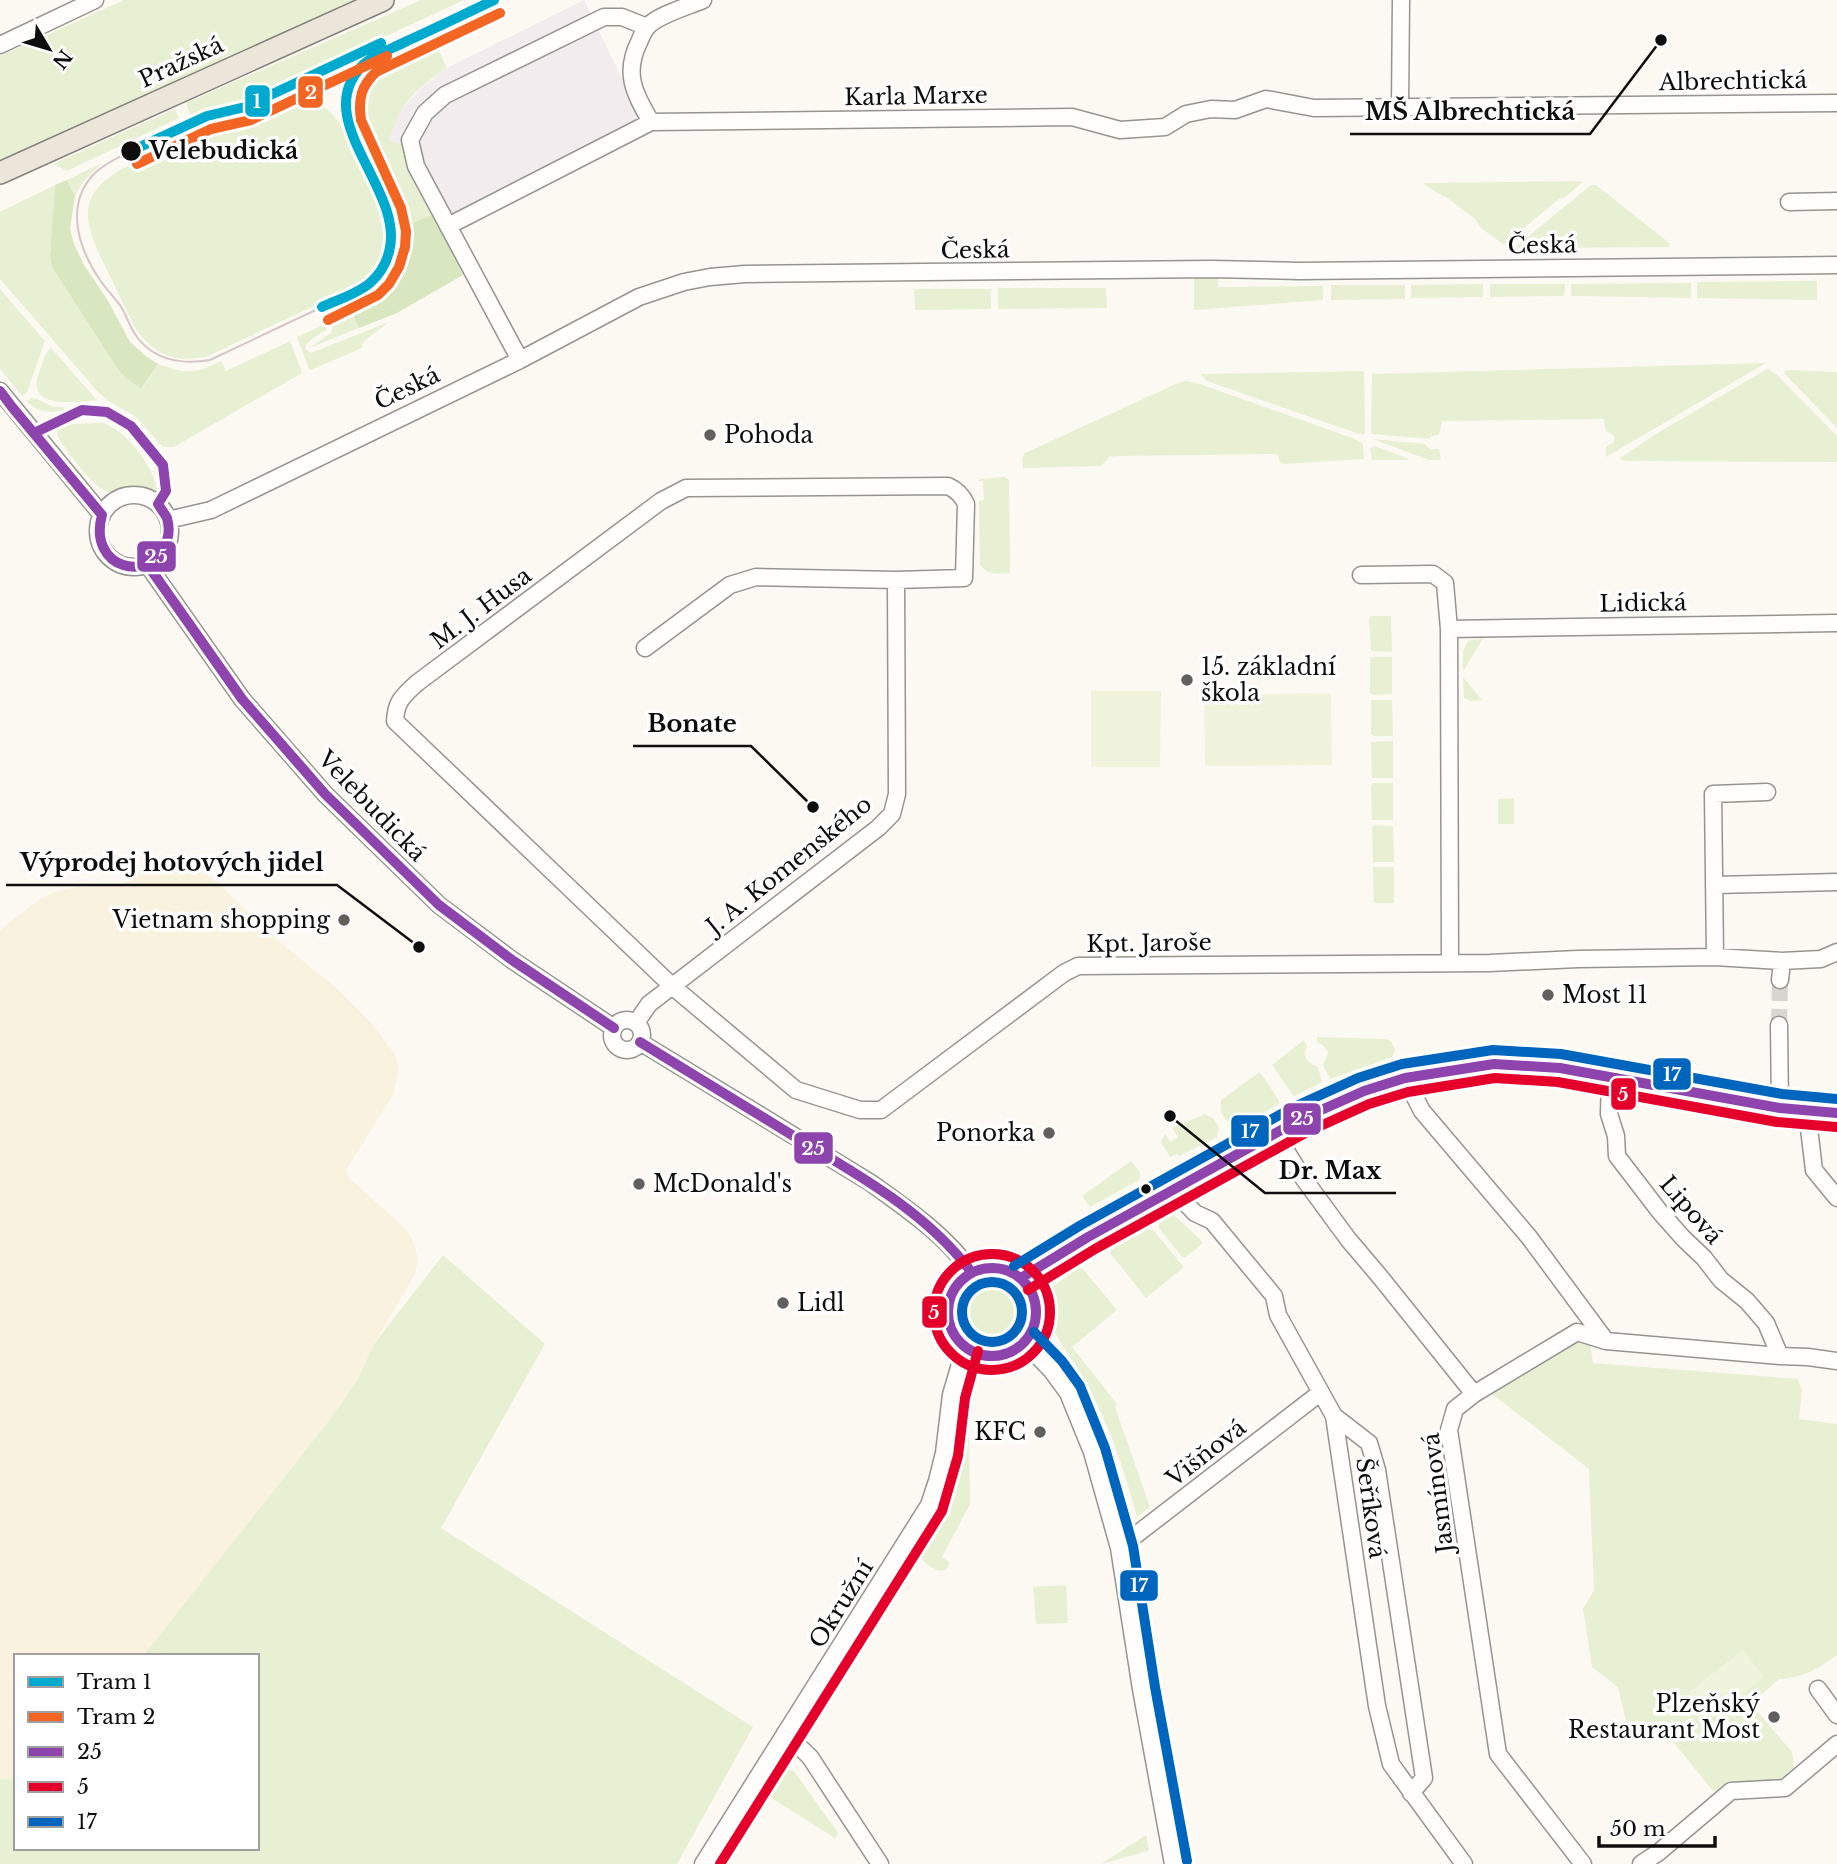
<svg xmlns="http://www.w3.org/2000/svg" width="1837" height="1864" viewBox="0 0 1837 1864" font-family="'Libre Baskerville',serif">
	<rect width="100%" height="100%" fill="#fcf9f2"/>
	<!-- industrial -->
	<path fill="#f2ecef" d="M 584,0 L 642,120 L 441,229 L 408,166 L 403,144 L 390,142 L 394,125 L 401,110 L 421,88 L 447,68 Z"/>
	<!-- farmland -->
	<path fill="#f8f2df" d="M 168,861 L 191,865 L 204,872 L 219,884 L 274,937 L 336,988 L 373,1025 L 394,1053 L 399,1067 L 394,1093 L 346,1170 L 350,1179 L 396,1220 L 409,1233 L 415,1246 L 418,1260 L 415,1274 L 374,1344 L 358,1379 L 331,1418 L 143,1656 L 16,1656 L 16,1779 L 0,1779 L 0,930 L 41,898 L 57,891 L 78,887 L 116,885 L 125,883 L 143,870 L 155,864 Z"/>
	<!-- green -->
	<path fill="#e8f0d3" d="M 124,0 L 355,0 L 0,161 L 0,56 Z
		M 421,0 L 464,0 L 241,103 L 191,117 L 186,103 Z
		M 432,36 L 447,68 C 416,89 399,103 390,141 L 403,144 L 408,166 L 434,214 L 398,229 L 395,215 L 352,118 C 344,95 355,77 374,64 Z
		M 292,97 C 314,97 331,108 342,127 L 384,217 C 388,246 382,267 359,285 L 208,356 C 176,364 152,355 134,326 C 124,306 115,286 105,266 C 85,225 74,196 122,169 L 270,103 Z
		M 175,109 L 179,118 L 67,171 L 53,164 Z
		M 102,163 L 83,182 L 75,196 L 67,180 Z
		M 1581,181 L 1583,182 L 1564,198 L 1559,199 L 1525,227 L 1525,231 L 1507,247 L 1481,228 L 1475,219 L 1446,197 L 1442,196 L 1424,184 L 1424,183 Z
		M 55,185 L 50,256 L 52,267 L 115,365 L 142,389 L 158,364 C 187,374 193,375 221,361 L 226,371 L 290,341 L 302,373 L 174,447 L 163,447 L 135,416 L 110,402 L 98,392 L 0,279 L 0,212 Z
		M 1591,185 L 1596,185 L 1668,242 L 1670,245 L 1669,247 L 1517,248 L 1518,245 Z
		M 1198,272 L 1218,275 L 1218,287 L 1323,286 L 1323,300 L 1194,310 L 1194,278 Z
		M 1817,281 L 1817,300 L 1697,298 L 1697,282 Z
		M 1691,283 L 1691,298 L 1571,296 L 1571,284 Z
		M 1483,284 L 1483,297 L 1411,298 L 1411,285 Z
		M 1490,284 L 1565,284 L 1564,296 L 1490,297 Z
		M 1331,285 L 1405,285 L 1405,299 L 1331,300 Z
		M 998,288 L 1106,288 L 1107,308 L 998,309 Z
		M 0,289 L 45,341 L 27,392 L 22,396 L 0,369 Z
		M 914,289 L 991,289 L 991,309 L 915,310 Z
		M 350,311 L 359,328 L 309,348 L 331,333 L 333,327 L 331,321 Z
		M 389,322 L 363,342 L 362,348 L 311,370 L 309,369 L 297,337 L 325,324 L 327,327 L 326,330 L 312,339 L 305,346 L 306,350 L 311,353 Z
		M 51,348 L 97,400 C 77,402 25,410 39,373 C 42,364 44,354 51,348 Z
		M 1766,363 L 1606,457 L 1606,447 L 1614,442 L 1614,435 L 1606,431 L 1604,419 L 1442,421 L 1439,434 L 1430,437 L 1430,439 L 1371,434 L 1372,374 Z
		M 1767,369 L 1775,373 L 1837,436 L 1837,462 L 1627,461 L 1619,459 L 1656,434 Z
		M 1787,370 L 1837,372 L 1837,428 L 1787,376 L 1784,372 Z
		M 1364,371 L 1365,433 L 1362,435 L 1207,381 L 1201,375 L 1201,374 Z
		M 1186,381 L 1200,384 L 1355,439 L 1363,444 L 1364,459 L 1284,464 L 1280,463 L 1278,456 L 1275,454 L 1117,456 L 1109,457 L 1101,466 L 1023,468 L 1022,458 L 1025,453 L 1178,383 Z
		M 31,398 L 37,399 L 53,407 L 64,407 L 64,410 C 49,413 38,413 27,401 Z
		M 103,423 C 125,429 158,471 157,494 C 150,495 143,492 136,492 C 127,492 117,495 108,492 C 92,487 67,451 57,436 L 58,430 L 60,428 L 73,424 Z
		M 1373,439 L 1425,444 L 1430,449 L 1439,449 L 1441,460 L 1429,460 Z
		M 1374,446 L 1407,458 L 1409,460 L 1372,460 L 1370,449 Z
		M 1005,477 L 1009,480 L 1010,573 C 998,574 988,575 980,565 L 979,501 L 984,500 L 983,481 L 978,481 L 980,479 Z
		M 1371,616 L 1391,616 L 1392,652 L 1371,651 L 1369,619 Z
		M 1483,638 L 1463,672 L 1463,651 L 1468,641 Z
		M 1370,657 L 1392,657 L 1392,694 L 1374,695 L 1370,693 Z
		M 1463,677 L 1482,700 L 1471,701 L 1464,698 Z
		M 1371,700 L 1392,700 L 1393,736 L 1374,736 L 1371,734 Z
		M 1393,741 L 1393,778 L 1372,778 L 1371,742 Z
		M 1373,783 L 1393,783 L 1393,820 L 1372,820 L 1371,786 Z
		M 1514,798 L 1514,824 L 1498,824 L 1498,799 Z
		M 1374,825 L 1393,826 L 1394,862 L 1373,862 L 1372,827 Z
		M 1373,867 L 1394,867 L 1394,903 L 1374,903 Z
		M 1317,1037 L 1386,1039 L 1391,1041 L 1395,1050 L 1392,1057 L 1330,1079 L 1323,1065 L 1328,1053 L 1324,1046 L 1317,1042 Z
		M 1304,1040 L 1307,1046 C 1301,1058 1308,1062 1318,1067 L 1322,1082 L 1294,1096 L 1272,1065 Z
		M 1260,1072 L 1275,1094 L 1280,1103 L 1241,1126 L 1236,1126 L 1228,1122 L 1221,1113 L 1221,1100 Z
		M 1205,1114 L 1213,1118 L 1219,1127 L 1217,1137 L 1179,1156 L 1177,1154 L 1170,1157 L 1161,1142 L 1165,1134 L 1171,1142 L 1178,1137 L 1172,1128 Z
		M 1131,1161 L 1140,1172 L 1139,1180 L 1090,1207 L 1082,1196 Z
		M 1174,1215 L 1202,1241 L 1202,1244 L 1186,1257 L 1182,1257 L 1159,1228 L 1159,1223 Z
		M 1149,1229 L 1154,1231 L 1184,1267 L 1146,1298 L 1110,1253 L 1111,1250 Z
		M 443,1255 L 545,1344 L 441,1528 L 753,1727 L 677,1864 L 0,1864 L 0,1779 L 16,1779 L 16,1848 L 257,1848 L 257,1656 L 143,1656 L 331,1418 L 358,1379 L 374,1344 Z
		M 1079,1268 L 1083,1269 L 1117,1310 L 1072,1347 L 1117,1404 L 1115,1407 L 1150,1507 L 1137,1517 C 1125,1472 1110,1427 1088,1386 C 1074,1361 1056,1338 1044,1312 L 1049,1289 Z
		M966 1312a27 27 0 1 1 54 0a27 27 0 1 1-54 0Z
		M 1575,1339 L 1590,1342 L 1593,1363 L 1798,1379 L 1802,1390 L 1799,1419 L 1837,1424 L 1837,1655 C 1817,1669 1804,1678 1779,1679 L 1751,1704 L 1792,1752 L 1794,1773 L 1773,1784 L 1713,1791 L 1662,1728 L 1629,1734 L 1618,1687 L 1592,1667 L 1583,1609 L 1594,1590 L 1589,1469 L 1491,1393 Z
		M 966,1438 L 969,1438 L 970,1504 L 942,1557 L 950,1563 L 946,1569 L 942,1571 C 930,1569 922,1562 918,1551 C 941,1514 960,1485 964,1440 Z
		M 1066,1585 L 1068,1623 L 1036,1624 L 1033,1587 Z
		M 782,1770 L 794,1771 L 838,1833 L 835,1838 L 770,1797 L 728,1864 L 720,1864 L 777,1773 Z
		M 1146,1835 L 1149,1850 L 1148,1851 L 1101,1864 Z"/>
	<!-- forest -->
	<path fill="#d9e7c1" d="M 67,180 L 75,196 L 70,229 L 74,244 L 84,265 L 107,299 L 130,342 L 147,357 L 158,364 L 141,389 L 124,376 L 115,365 L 52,267 L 50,256 L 55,185 Z
		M 434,214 L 463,275 L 397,313 L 359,328 L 346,301 C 384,286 396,271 398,229 Z"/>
	<!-- pitch -->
	<path fill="#f0f4dd" d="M 1091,691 L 1161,691 L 1160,767 L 1091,767 Z
		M 1331,693 L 1332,765 L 1205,766 L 1204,695 Z
		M 1743,1650 L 1764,1677 L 1710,1719 L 1689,1692 Z"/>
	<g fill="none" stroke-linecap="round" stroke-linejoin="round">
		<!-- minor-tunnel -->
		<path stroke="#d8d6d0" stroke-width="16" stroke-dasharray="16 8" stroke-linecap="butt" d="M 1779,1025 L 1780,980"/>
		<defs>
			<path id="minor" d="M 0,45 L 95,0
				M 1400,107 L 1401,0
				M 651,122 C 634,92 623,73 640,40 C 642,35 645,29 648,26 C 660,14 687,7 703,0
				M 1789,202 L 1837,201
				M 448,226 L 651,122 L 1072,117 L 1120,130 L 1165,127 L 1186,114 L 1211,109 L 1235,110 L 1266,99 L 1314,108 L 1837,103
				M 520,360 L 416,166 L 410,140 L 425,113 L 445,95 L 604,17 L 622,17 L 647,27
				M 0,391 L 102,515
				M98 531a36 36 0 1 1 72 0a36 36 0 1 1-72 0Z
				M 168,520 L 211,510 L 520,360 L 639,297 L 684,282 L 710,277 L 745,274 L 1211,269 L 1300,271 L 1837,265
				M 147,564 L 242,699 L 325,794 L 439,905 L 512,960 L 614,1028
				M 1361,575 L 1433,574 L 1445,583 L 1449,629 L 1450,963
				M 1449,629 L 1837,623
				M 645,648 L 730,585 L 756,577 L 896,580 L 964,578 L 966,504 C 962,495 957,490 948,486 L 686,488 L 661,501 L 417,683 C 403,696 396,701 395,721 L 672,986 L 796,1090 L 860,1110 L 881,1110 L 1064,973 L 1078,966 L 1490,963 L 1578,959 L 1715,957 L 1782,961 L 1821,959 L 1837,952
				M 1714,885 L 1837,882
				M 1715,957 L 1713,794 L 1767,792
				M 1780,980 L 1782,961
				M612 1035a15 15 0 1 1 30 0a15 15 0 1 1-30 0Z
				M 636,1023 L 649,1004 L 878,828 L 892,814 L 897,794 L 896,580
				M 1779,1025 L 1780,1108
				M 640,1042 L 871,1183 C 907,1209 947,1236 972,1273
				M 1610,1076 L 1609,1114 L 1616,1136 L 1617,1156 L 1660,1212 L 1683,1238 L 1704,1258 L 1721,1280 L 1747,1301 L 1766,1323 L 1780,1356
				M 1405,1078 L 1422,1111 L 1529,1237 L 1606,1341
				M 1807,1112 L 1814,1170 L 1837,1198
				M 1275,1133 L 1301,1175 L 1348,1239 L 1381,1278 L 1474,1394
				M 1173,1190 L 1195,1213 L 1212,1221 L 1274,1296 L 1278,1315 L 1334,1416 L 1377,1706 L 1391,1764 L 1464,1864
				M948 1312a44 44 0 1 1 88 0a44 44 0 1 1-88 0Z
				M 1021,1278 L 1088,1237 L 1301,1119 L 1364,1091 L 1405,1078 L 1494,1064 L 1560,1068 L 1610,1076 L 1780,1108 L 1837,1113
				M 1024,1342 L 1052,1371 L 1068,1393 L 1092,1452 L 1119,1548 L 1141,1689 L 1173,1864
				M 1334,1416 L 1369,1443 L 1377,1470 L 1424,1778 L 1411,1793
				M 1119,1548 L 1320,1393
				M 1818,1689 L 1837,1715
				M 785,1733 L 810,1757 L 880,1864
				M 703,1864 L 929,1505 L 937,1481 L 944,1453 L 951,1395 L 965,1347
				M 1583,1864 L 1498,1754 L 1449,1430 L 1455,1409 L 1474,1394 L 1577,1332 L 1606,1341 L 1780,1356 L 1808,1357 L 1837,1361
				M 1641,1864 L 1659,1852 L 1731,1791 L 1785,1788 L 1837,1744"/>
			<path id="major" d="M 0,173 L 383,0"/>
		</defs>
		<!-- minor casing -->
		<use href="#minor" stroke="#959491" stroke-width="19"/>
		<!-- major casing -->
		<use href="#major" stroke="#82817e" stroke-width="24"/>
		<!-- minor -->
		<use href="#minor" stroke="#fffefd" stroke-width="16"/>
		<!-- major -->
		<use href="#major" stroke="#ece5d9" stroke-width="21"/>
		<!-- tram -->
		<path stroke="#d7c5c7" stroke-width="2" d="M 131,151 C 119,157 105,163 95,173 C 64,204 78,248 100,280 C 106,289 114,297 120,305 C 126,314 129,325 135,334 C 152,360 181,365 210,360 L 322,307"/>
		<defs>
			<path id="bus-1" d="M 0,391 L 12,407 L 102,515 C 87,569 152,586 167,540 C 169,534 169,525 167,518 C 165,514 161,509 158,504 L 166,491 L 163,465 L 131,426 L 107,412 L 82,410 L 34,433
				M 147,564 L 242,699 L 325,794 L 439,905 L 512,960 L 614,1028
				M 640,1042 C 693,1075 747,1107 800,1140 C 862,1177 928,1214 972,1273
				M948 1312a44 44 0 1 1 88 0a44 44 0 1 1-88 0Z
				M 1021,1278 L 1088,1237 L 1301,1119 L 1364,1091 L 1405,1078 L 1494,1064 L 1560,1068 L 1780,1108 L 1837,1113"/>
			<path id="bus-2" d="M934 1312a58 58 0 1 1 116 0a58 58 0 1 1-116 0Z
				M 1028,1290 L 1095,1249 L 1307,1132 L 1369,1104 L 1408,1092 L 1495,1078 L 1558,1082 L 1777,1122 L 1836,1127
				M 720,1864 L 942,1511 L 958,1456 L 965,1398 L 978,1351"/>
			<path id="bus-3" d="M 1014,1266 L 1081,1225 L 1294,1107 L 1358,1078 L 1402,1064 L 1493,1050 L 1561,1054 L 1782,1094 L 1837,1099
				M962 1312a30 30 0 1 1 60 0a30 30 0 1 1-60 0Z
				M 1034,1332 L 1062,1361 L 1080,1386 L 1105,1448 L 1133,1546 L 1155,1687 L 1187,1861"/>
		</defs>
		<!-- bus-1 casing -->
		<use href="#bus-1" stroke="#fff" stroke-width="16"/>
		<!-- bus-2 casing -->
		<use href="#bus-2" stroke="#fff" stroke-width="16"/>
		<!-- bus-3 casing -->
		<use href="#bus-3" stroke="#fff" stroke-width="16"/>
		<!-- bus-1 -->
		<use href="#bus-1" stroke="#8e44ad" stroke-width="10"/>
		<!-- bus-2 -->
		<use href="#bus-2" stroke="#e4002b" stroke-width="10"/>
		<!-- bus-3 -->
		<use href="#bus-3" stroke="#0065bd" stroke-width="10"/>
		<defs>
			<path id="tram-1" d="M 131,151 L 207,116 L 245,107 L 381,43
				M 322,307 C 337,300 357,294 370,283 C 379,275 386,264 389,252 C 406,190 310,122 361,67 C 372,55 392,49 407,41 C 436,28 465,14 494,0"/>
			<path id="tram-2" d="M 137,164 L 211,129 L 251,120 L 387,56
				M 328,320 L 378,295 L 389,284 L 399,267 L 405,247 L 406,231 L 401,208 L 361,120 C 358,99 361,86 376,72 L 500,13"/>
		</defs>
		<!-- tram-1 casing -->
		<use href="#tram-1" stroke="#fff" stroke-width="16"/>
		<!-- tram-2 casing -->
		<use href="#tram-2" stroke="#fff" stroke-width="16"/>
		<!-- tram-1 -->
		<use href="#tram-1" stroke="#00a9ce" stroke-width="10"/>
		<!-- tram-2 -->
		<use href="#tram-2" stroke="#f26522" stroke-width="10"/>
	</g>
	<!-- markers -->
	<g fill="#0e0e0e" stroke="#fff" stroke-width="2.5">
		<circle cx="131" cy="151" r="11"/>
		<circle cx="1146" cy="1189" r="6"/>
	</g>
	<g fill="#61605e" stroke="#fff" stroke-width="2.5">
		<circle cx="710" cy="435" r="7"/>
		<circle cx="1187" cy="680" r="7"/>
		<circle cx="344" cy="920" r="7"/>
		<circle cx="1548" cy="995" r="7"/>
		<circle cx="1049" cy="1133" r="7"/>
		<circle cx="639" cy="1184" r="7"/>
		<circle cx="783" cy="1303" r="7"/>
		<circle cx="1040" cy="1432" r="7"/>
		<circle cx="1774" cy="1717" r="7"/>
	</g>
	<g text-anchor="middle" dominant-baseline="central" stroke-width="7" stroke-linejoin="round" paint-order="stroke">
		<!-- street labels -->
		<g font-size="23" fill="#0e0e0e" stroke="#fff">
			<text transform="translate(181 62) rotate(-25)">Pražská</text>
			<text transform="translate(1733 81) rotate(-1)">Albrechtická</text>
			<text transform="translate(916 96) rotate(-1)">Karla Marxe</text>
			<text transform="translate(1542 245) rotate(-1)">Česká</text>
			<text transform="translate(975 250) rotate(-1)">Česká</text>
			<text transform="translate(407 388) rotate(-26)">Česká</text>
			<text transform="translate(1643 603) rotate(-1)">Lidická</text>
			<text transform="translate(481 608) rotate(-37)">M. J. Husa</text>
			<text transform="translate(372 806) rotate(46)">Velebudická</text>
			<text transform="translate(789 865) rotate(-39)">J. A. Komenského</text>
			<text transform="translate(1149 943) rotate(-1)">Kpt. Jaroše</text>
			<text transform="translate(1691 1210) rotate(49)">Lipová</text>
			<text transform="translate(1206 1453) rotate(-38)">Višňová</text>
			<text transform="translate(1438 1493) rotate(-97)">Jasmínová</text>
			<text transform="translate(1371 1508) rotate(82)">Šeříková</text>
			<text transform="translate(841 1604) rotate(-58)">Okružní</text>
		</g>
		<!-- stop labels -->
		<g font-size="23" font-weight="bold" fill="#0e0e0e" stroke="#fff" text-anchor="start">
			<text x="149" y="151">Velebudická</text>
		</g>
		<!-- poi labels -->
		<g font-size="23" fill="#0e0e0e" stroke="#fff" text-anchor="start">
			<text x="724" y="435">Pohoda</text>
			<text x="1201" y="667">15. základní<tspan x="1201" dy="26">škola</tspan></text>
			<text x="330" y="920" text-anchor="end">Vietnam shopping</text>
			<text x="1562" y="995">Most 11</text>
			<text x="1035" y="1133" text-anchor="end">Ponorka</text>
			<text x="653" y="1184">McDonald's</text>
			<text x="797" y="1303">Lidl</text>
			<text x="1026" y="1432" text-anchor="end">KFC</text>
			<text x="1760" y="1704" text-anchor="end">Plzeňský<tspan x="1760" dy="26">Restaurant Most</tspan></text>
		</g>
	</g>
	<!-- callouts -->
	<path fill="none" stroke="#0e0e0e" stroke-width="2.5" d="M1661 40L1590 134H1350M813 807L751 746H633M419 947L337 885H6M1170 1116L1265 1193H1396"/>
	<g fill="#0e0e0e" stroke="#fff" stroke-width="2.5">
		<circle cx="1661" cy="40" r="7"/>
		<circle cx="813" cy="807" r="7"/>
		<circle cx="419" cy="947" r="7"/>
		<circle cx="1170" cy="1116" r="7"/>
	</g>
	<g font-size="24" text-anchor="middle" font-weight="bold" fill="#0e0e0e" stroke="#fff" stroke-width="7" stroke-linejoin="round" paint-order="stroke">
		<text x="1470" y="120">MŠ Albrechtická</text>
		<text x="692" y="732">Bonate</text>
		<text x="172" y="871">Výprodej hotových jidel</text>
		<text x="1330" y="1179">Dr. Max</text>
	</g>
	<g stroke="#fff" stroke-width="2.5">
		<rect x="297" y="75" width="27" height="34" rx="7" fill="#f26522"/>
		<rect x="244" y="84" width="27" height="34" rx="7" fill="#00a9ce"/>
		<rect x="136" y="540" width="41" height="33" rx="7" fill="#8e44ad"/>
		<rect x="1652" y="1057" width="40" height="34" rx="7" fill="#0065bd"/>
		<rect x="1610" y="1077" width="27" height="34" rx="7" fill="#e4002b"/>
		<rect x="1282" y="1102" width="40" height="34" rx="7" fill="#8e44ad"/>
		<rect x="1230" y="1114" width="40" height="34" rx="7" fill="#0065bd"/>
		<rect x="793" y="1131" width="41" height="34" rx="7" fill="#8e44ad"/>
		<rect x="921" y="1295" width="27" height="34" rx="7" fill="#e4002b"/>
		<rect x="1119" y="1569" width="40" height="33" rx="7" fill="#0065bd"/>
	</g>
	<g font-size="19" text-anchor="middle" font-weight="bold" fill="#fff">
		<text x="311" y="99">2</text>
		<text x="257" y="108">1</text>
		<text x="156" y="563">25</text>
		<text x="1672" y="1081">17</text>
		<text x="1623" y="1101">5</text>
		<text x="1302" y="1125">25</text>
		<text x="1250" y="1138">17</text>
		<text x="813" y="1155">25</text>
		<text x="934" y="1319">5</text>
		<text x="1139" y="1592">17</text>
	</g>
	<!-- legend -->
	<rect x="14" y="1654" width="245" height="196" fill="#ffffff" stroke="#9f9f9f" stroke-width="2"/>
	<rect x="28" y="1677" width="35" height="10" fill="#00a9ce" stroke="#9f9f9f" stroke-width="2"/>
	<text x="77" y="1689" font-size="21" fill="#0e0e0e">Tram 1</text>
	<rect x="28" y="1712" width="35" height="10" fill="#f26522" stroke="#9f9f9f" stroke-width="2"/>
	<text x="77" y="1724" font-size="21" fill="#0e0e0e">Tram 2</text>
	<rect x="28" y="1747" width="35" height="10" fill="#8e44ad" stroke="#9f9f9f" stroke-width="2"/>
	<text x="77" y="1759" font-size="21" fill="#0e0e0e">25</text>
	<rect x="28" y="1782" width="35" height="10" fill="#e4002b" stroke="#9f9f9f" stroke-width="2"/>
	<text x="77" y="1794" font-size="21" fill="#0e0e0e">5</text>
	<rect x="28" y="1817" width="35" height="10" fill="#0065bd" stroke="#9f9f9f" stroke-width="2"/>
	<text x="77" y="1829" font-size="21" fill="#0e0e0e">17</text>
	<!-- north arrow -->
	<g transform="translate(49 49) rotate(128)" stroke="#ffffff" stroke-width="5" paint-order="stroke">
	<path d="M0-5L12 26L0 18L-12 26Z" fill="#0e0e0e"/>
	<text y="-10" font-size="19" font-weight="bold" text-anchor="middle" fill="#0e0e0e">N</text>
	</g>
	<!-- scale -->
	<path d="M1599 1836v10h116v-10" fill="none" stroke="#0e0e0e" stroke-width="3.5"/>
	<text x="1610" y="1836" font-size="21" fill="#0e0e0e" stroke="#ffffff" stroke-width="5" paint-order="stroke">50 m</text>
</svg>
